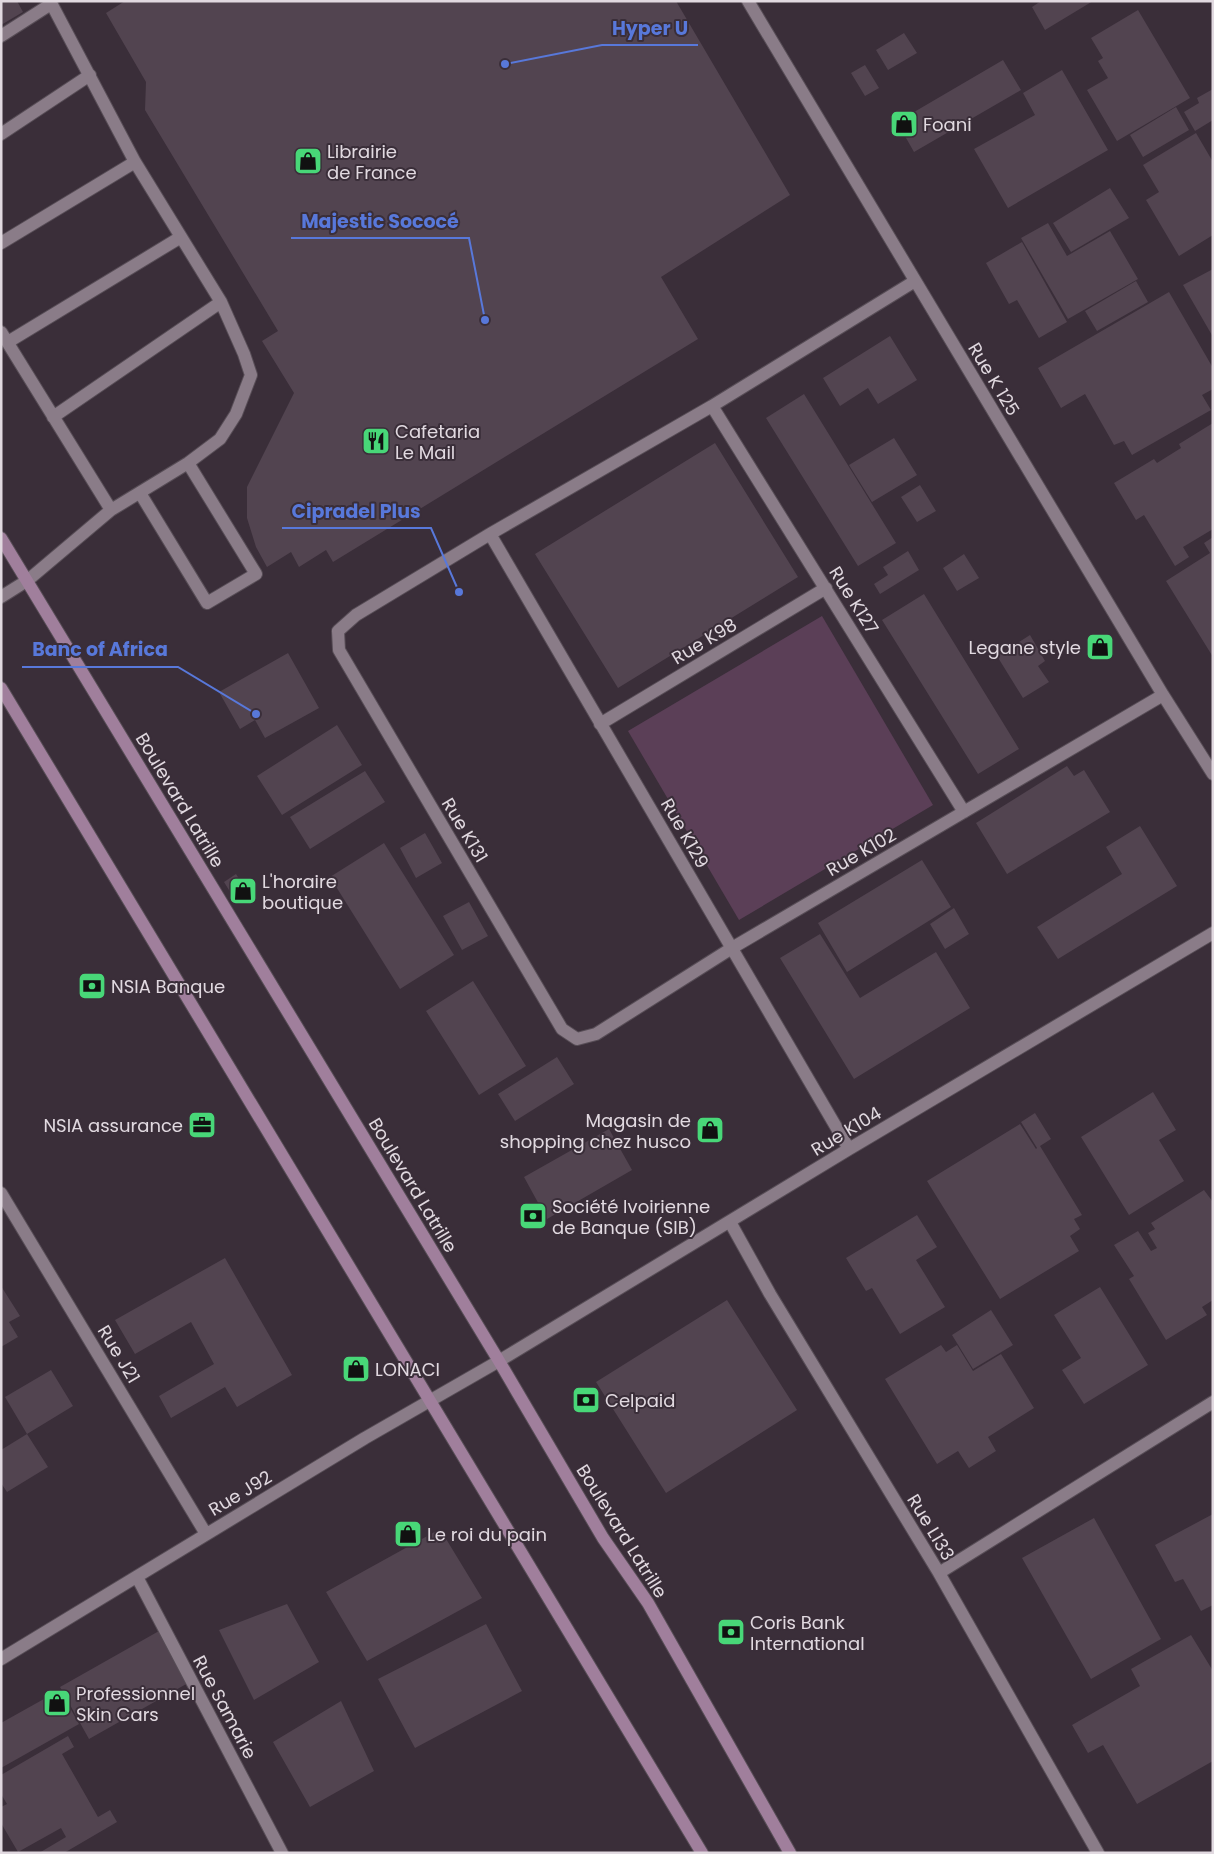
<svg xmlns="http://www.w3.org/2000/svg" width="1214" height="1854" viewBox="0 0 1214 1854" font-family="Poppins,sans-serif">
	<rect width="100%" height="100%" fill="#3a2e39"/>
	<!-- green -->
	<path fill="#5b3f57" d="M 822,616 L 933,805 L 739,920 L 628,731 Z"/>
	<!-- building -->
	<path fill="#524450" d="M 1,1 L 17,1 L 23,12 L 1,25 Z
		M 125,1 L 676,1 L 790,195 L 661,277 L 698,339 L 333,562 L 326,550 L 299,567 L 291,552 L 267,567 L 256,547 L 247,518 L 247,487 L 294,393 L 262,341 L 278,331 L 145,110 L 146,82 L 106,13 Z
		M 1041,1 L 1093,1 L 1045,30 L 1032,7 Z
		M 1138,10 L 1190,98 L 1117,141 L 1087,90 L 1108,78 L 1098,61 L 1103,58 L 1091,38 Z
		M 904,33 L 917,53 L 888,70 L 876,50 Z
		M 1003,60 L 1021,90 L 914,152 L 897,122 Z
		M 865,65 L 879,88 L 865,96 L 851,73 Z
		M 1062,70 L 1108,150 L 1008,208 L 974,149 L 1035,115 L 1023,93 Z
		M 1213,89 L 1213,120 L 1195,131 L 1184,112 L 1199,103 L 1197,98 Z
		M 1176,107 L 1189,130 L 1143,157 L 1130,135 Z
		M 1196,133 L 1213,162 L 1213,235 L 1179,256 L 1146,200 L 1159,192 L 1143,165 Z
		M 1110,188 L 1129,218 L 1071,252 L 1053,223 Z
		M 1048,223 L 1067,256 L 1110,231 L 1138,279 L 1068,319 L 1021,238 Z
		M 1022,242 L 1067,322 L 1039,338 L 1017,300 L 1009,304 L 986,263 Z
		M 1213,269 L 1213,337 L 1183,285 Z
		M 1136,281 L 1148,302 L 1097,331 L 1085,311 Z
		M 1169,292 L 1213,368 L 1213,389 L 1202,395 L 1211,410 L 1132,455 L 1124,441 L 1114,445 L 1085,394 L 1061,408 L 1038,368 Z
		M 890,336 L 917,380 L 878,404 L 868,388 L 840,406 L 823,378 Z
		M 804,394 L 896,543 L 858,566 L 766,418 Z
		M 1213,423 L 1213,529 L 1183,547 L 1189,557 L 1175,566 L 1144,515 L 1136,520 L 1114,483 L 1154,459 L 1157,463 L 1181,448 L 1179,444 Z
		M 894,438 L 917,475 L 872,502 L 849,465 Z
		M 715,443 L 798,577 L 618,688 L 535,554 Z
		M 920,485 L 936,511 L 917,522 L 901,497 Z
		M 1213,537 L 1213,657 L 1166,581 L 1210,553 L 1204,543 Z
		M 908,551 L 919,570 L 880,594 L 874,584 L 888,575 L 883,567 Z
		M 964,554 L 979,578 L 957,591 L 943,568 Z
		M 924,594 L 1019,749 L 978,774 L 882,620 Z
		M 1030,635 L 1045,661 L 1038,666 L 1049,682 L 1023,698 L 997,656 Z
		M 288,653 L 319,708 L 265,738 L 255,720 L 240,729 L 219,692 Z
		M 337,725 L 362,765 L 282,815 L 257,776 Z
		M 1067,766 L 1074,776 L 1084,770 L 1110,812 L 1007,874 L 976,823 Z
		M 365,771 L 385,802 L 310,849 L 290,817 Z
		M 1140,826 L 1177,886 L 1058,959 L 1037,927 L 1122,874 L 1106,847 Z
		M 425,833 L 442,863 L 416,878 L 400,848 Z
		M 384,843 L 454,955 L 400,989 L 330,877 Z
		M 922,860 L 951,907 L 847,972 L 818,923 Z
		M 236,874 L 249,895 L 237,903 L 224,882 Z
		M 469,902 L 488,936 L 462,950 L 443,916 Z
		M 954,908 L 969,934 L 945,949 L 930,924 Z
		M 820,934 L 860,998 L 936,952 L 970,1008 L 854,1079 L 780,958 Z
		M 473,981 L 526,1066 L 479,1095 L 426,1011 Z
		M 557,1057 L 574,1084 L 515,1121 L 498,1094 Z
		M 1153,1092 L 1176,1130 L 1159,1140 L 1184,1181 L 1129,1215 L 1081,1137 Z
		M 1035,1113 L 1051,1139 L 1040,1146 L 1082,1215 L 1074,1219 L 1080,1229 L 1070,1236 L 1079,1251 L 1000,1299 L 927,1181 L 1020,1124 L 1036,1149 L 1037,1148 L 1021,1122 Z
		M 609,1129 L 632,1170 L 547,1219 L 524,1177 Z
		M 1204,1190 L 1213,1202 L 1213,1300 L 1202,1307 L 1207,1315 L 1166,1340 L 1129,1279 L 1134,1276 L 1114,1245 L 1138,1231 L 1151,1251 L 1157,1248 L 1148,1233 L 1155,1229 L 1151,1223 Z
		M 917,1215 L 937,1247 L 916,1260 L 945,1307 L 900,1334 L 872,1288 L 866,1291 L 846,1258 Z
		M 225,1258 L 292,1375 L 237,1407 L 225,1387 L 171,1418 L 159,1396 L 214,1364 L 191,1322 L 135,1354 L 115,1320 Z
		M 1,1286 L 20,1316 L 9,1322 L 18,1337 L 1,1347 Z
		M 1100,1287 L 1148,1365 L 1084,1404 L 1062,1370 L 1081,1358 L 1054,1315 Z
		M 727,1300 L 797,1410 L 666,1493 L 596,1382 Z
		M 991,1310 L 1013,1345 L 973,1369 L 952,1335 Z
		M 941,1345 L 946,1352 L 957,1345 L 973,1371 L 1001,1354 L 1034,1408 L 988,1437 L 996,1451 L 969,1468 L 958,1451 L 937,1464 L 885,1379 Z
		M 51,1370 L 73,1406 L 27,1434 L 5,1397 Z
		M 27,1434 L 48,1467 L 7,1492 L 1,1483 L 1,1450 Z
		M 1213,1514 L 1213,1605 L 1201,1611 L 1183,1579 L 1175,1582 L 1155,1545 Z
		M 1094,1518 L 1161,1639 L 1091,1679 L 1022,1558 Z
		M 440,1529 L 482,1598 L 367,1661 L 326,1592 Z
		M 287,1604 L 319,1662 L 254,1700 L 219,1630 Z
		M 486,1624 L 522,1691 L 415,1748 L 378,1679 Z
		M 159,1631 L 188,1683 L 89,1739 L 60,1687 Z
		M 1191,1635 L 1213,1671 L 1213,1761 L 1137,1804 L 1103,1745 L 1088,1753 L 1072,1725 L 1140,1686 L 1131,1669 Z
		M 60,1690 L 79,1724 L 1,1768 L 1,1723 Z
		M 341,1701 L 374,1771 L 310,1807 L 273,1742 Z
		M 68,1736 L 74,1747 L 62,1754 L 98,1817 L 110,1810 L 117,1822 L 64,1853 L 39,1853 L 66,1837 L 61,1828 L 18,1852 L 1,1823 L 1,1807 L 7,1804 L 1,1794 L 1,1775 Z"/>
	<g fill="none" stroke-linecap="round" stroke-linejoin="round">
		<defs>
			<path id="service" d="M 1,36 L 51,4
				M 1,134 L 90,75
				M 1,243 L 135,162
				M 1,332 L 111,510
				M 8,342 L 181,237
				M 53,417 L 221,302
				M 140,493 L 207,603 L 256,574 L 188,463
				M 28,580 L 111,510 L 188,463 L 220,439 L 236,414 L 251,375 L 244,354 L 221,302 L 135,162 L 50,1"/>
			<path id="minor" d="M 748,1 L 1163,695 L 1213,774
				M 915,281 L 712,406 L 490,534 L 356,615 L 338,631 L 339,650 L 562,1029 L 577,1039 L 596,1034 L 732,948 L 1163,695
				M 712,406 L 964,812
				M 490,534 L 849,1149
				M 1,597 L 28,580
				M 600,724 L 826,588
				M 1,1193 L 206,1534
				M 730,1222 L 770,1294 L 939,1573 L 1098,1853
				M 939,1573 L 1213,1402
				M 137,1577 L 282,1853
				M 1,1659 L 365,1438 L 499,1361 L 849,1149 L 1213,933"/>
			<path id="secondary" d="M 1,538 L 499,1361 L 603,1538 L 648,1603 L 790,1853
				M 1,688 L 702,1853"/>
		</defs>
		<!-- service casing -->
		<use href="#service" stroke="#574d56" stroke-width="14"/>
		<!-- minor casing -->
		<use href="#minor" stroke="#574d56" stroke-width="14"/>
		<!-- secondary casing -->
		<use href="#secondary" stroke="#574d56" stroke-width="14"/>
		<!-- service -->
		<use href="#service" stroke="#8a7c88" stroke-width="12"/>
		<!-- minor -->
		<use href="#minor" stroke="#8a7c88" stroke-width="12"/>
		<!-- secondary -->
		<use href="#secondary" stroke="#a07f9c" stroke-width="12"/>
	</g>
	<!-- icons -->
	<defs>
		<symbol id="shop-square" viewBox="-11 -11 22 22"><rect x="-9" y="-9" width="18" height="18" rx="4" fill="#48d778" stroke="#3a2e39"/><path d="M-5-2.5h2.3a2.7 3.5 0 0 1 5.4 0H5L5.5 6h-11ZM-1.5-2.5h3a1.5 2.3 0 0 0-3 0Z" fill="#111"/></symbol>
		<symbol id="restaurant-square" viewBox="-11 -11 22 22"><rect x="-9" y="-9" width="18" height="18" rx="4" fill="#48d778" stroke="#3a2e39"/><path d="M-5-6h1v4h1v-4h1v4h1v-4h1v5L-1.5 .5V6h-2V.5L-5-1ZM5-6V6H3V1.5H1.5Q1.5-4 5-6Z" fill="#111"/></symbol>
		<symbol id="bank-square" viewBox="-11 -11 22 22"><rect x="-9" y="-9" width="18" height="18" rx="4" fill="#48d778" stroke="#3a2e39"/><path d="M-6-4H6V4H-6ZM0-2.3a2.3 2.3 0 1 0 0 4.6a2.3 2.3 0 1 0 0-4.6Z" fill="#111"/></symbol>
		<symbol id="office-square" viewBox="-11 -11 22 22"><rect x="-9" y="-9" width="18" height="18" rx="4" fill="#48d778" stroke="#3a2e39"/><path d="M-6-3h4V-5.5h4V-3h4V5H-6ZM-1-4.5V-3h2v-1.5ZM-6 0V1H6V0Z" fill="#111"/></symbol>
	</defs>
	<g fill-rule="evenodd">
		<use href="#shop-square" x="888" y="108" width="32" height="32"/>
		<use href="#shop-square" x="292" y="145" width="32" height="32"/>
		<use href="#restaurant-square" x="360" y="425" width="32" height="32"/>
		<use href="#shop-square" x="1084" y="631" width="32" height="32"/>
		<use href="#shop-square" x="227" y="875" width="32" height="32"/>
		<use href="#bank-square" x="76" y="970" width="32" height="32"/>
		<use href="#office-square" x="186" y="1109" width="32" height="32"/>
		<use href="#shop-square" x="694" y="1114" width="32" height="32"/>
		<use href="#bank-square" x="517" y="1200" width="32" height="32"/>
		<use href="#shop-square" x="340" y="1353" width="32" height="32"/>
		<use href="#bank-square" x="570" y="1384" width="32" height="32"/>
		<use href="#shop-square" x="392" y="1518" width="32" height="32"/>
		<use href="#bank-square" x="715" y="1616" width="32" height="32"/>
		<use href="#shop-square" x="41" y="1687" width="32" height="32"/>
	</g>
	<g text-anchor="middle" dominant-baseline="central" stroke-width="4" stroke-linejoin="round" paint-order="stroke">
		<!-- poi labels -->
		<g font-size="18" fill="#e1d9e0" stroke="#3a2e39" text-anchor="start">
			<text x="923" y="124">Foani</text>
			<text x="327" y="151">Librairie<tspan x="327" dy="21">de France</tspan></text>
			<text x="395" y="431">Cafetaria<tspan x="395" dy="21">Le Mail</tspan></text>
			<text x="1081" y="647" text-anchor="end">Legane style</text>
			<text x="262" y="881">L'horaire<tspan x="262" dy="21">boutique</tspan></text>
			<text x="111" y="986">NSIA Banque</text>
			<text x="691" y="1120" text-anchor="end">Magasin de<tspan x="691" dy="21">shopping chez husco</tspan></text>
			<text x="183" y="1125" text-anchor="end">NSIA assurance</text>
			<text x="552" y="1206">Société Ivoirienne<tspan x="552" dy="21">de Banque (SIB)</tspan></text>
			<text x="375" y="1369">LONACI</text>
			<text x="605" y="1400">Celpaid</text>
			<text x="427" y="1534">Le roi du pain</text>
			<text x="750" y="1622">Coris Bank<tspan x="750" dy="21">International</tspan></text>
			<text x="76" y="1693">Professionnel<tspan x="76" dy="21">Skin Cars</tspan></text>
		</g>
		<!-- street labels -->
		<g font-size="18" fill="#e1d9e0" stroke="#3a2e39">
			<text transform="translate(994 379) rotate(59)">Rue K 125</text>
			<text transform="translate(854 600) rotate(58)">Rue K127</text>
			<text transform="translate(704 641) rotate(-31)">Rue K98</text>
			<text transform="translate(180 800) rotate(59)">Boulevard Latrille</text>
			<text transform="translate(465 830) rotate(59)">Rue K131</text>
			<text transform="translate(685 833) rotate(60)">Rue K129</text>
			<text transform="translate(861 852) rotate(-30)">Rue K102</text>
			<text transform="translate(846 1131) rotate(-31)">Rue K104</text>
			<text transform="translate(413 1185) rotate(59)">Boulevard Latrille</text>
			<text transform="translate(119 1354) rotate(59)">Rue J21</text>
			<text transform="translate(240 1493) rotate(-31)">Rue J92</text>
			<text transform="translate(931 1527) rotate(59)">Rue L133</text>
			<text transform="translate(622 1531) rotate(58)">Boulevard Latrille</text>
			<text transform="translate(225 1707) rotate(62)">Rue Samarie</text>
		</g>
	</g>
	<!-- callouts -->
	<path fill="none" stroke="#5878da" stroke-width="2" d="M505 64L602 45H698M485 320L469 238H291M459 592L431 528H282M256 714L178 667H22"/>
	<g fill="#5878da" stroke="#3a2e39" stroke-width="2">
		<circle cx="505" cy="64" r="5"/>
		<circle cx="485" cy="320" r="5"/>
		<circle cx="459" cy="592" r="5"/>
		<circle cx="256" cy="714" r="5"/>
	</g>
	<g font-size="19" text-anchor="middle" font-weight="bold" fill="#5878da" stroke="#3a2e39" stroke-width="4" stroke-linejoin="round" paint-order="stroke">
		<text x="650" y="35">Hyper U</text>
		<text x="380" y="228">Majestic Sococé</text>
		<text x="356" y="518">Cipradel Plus</text>
		<text x="100" y="656">Banc of Africa</text>
	</g>
	<!-- border -->
	<rect width="1214" height="1854" fill="none" stroke="#e1d9e0" stroke-width="5"/>
</svg>
